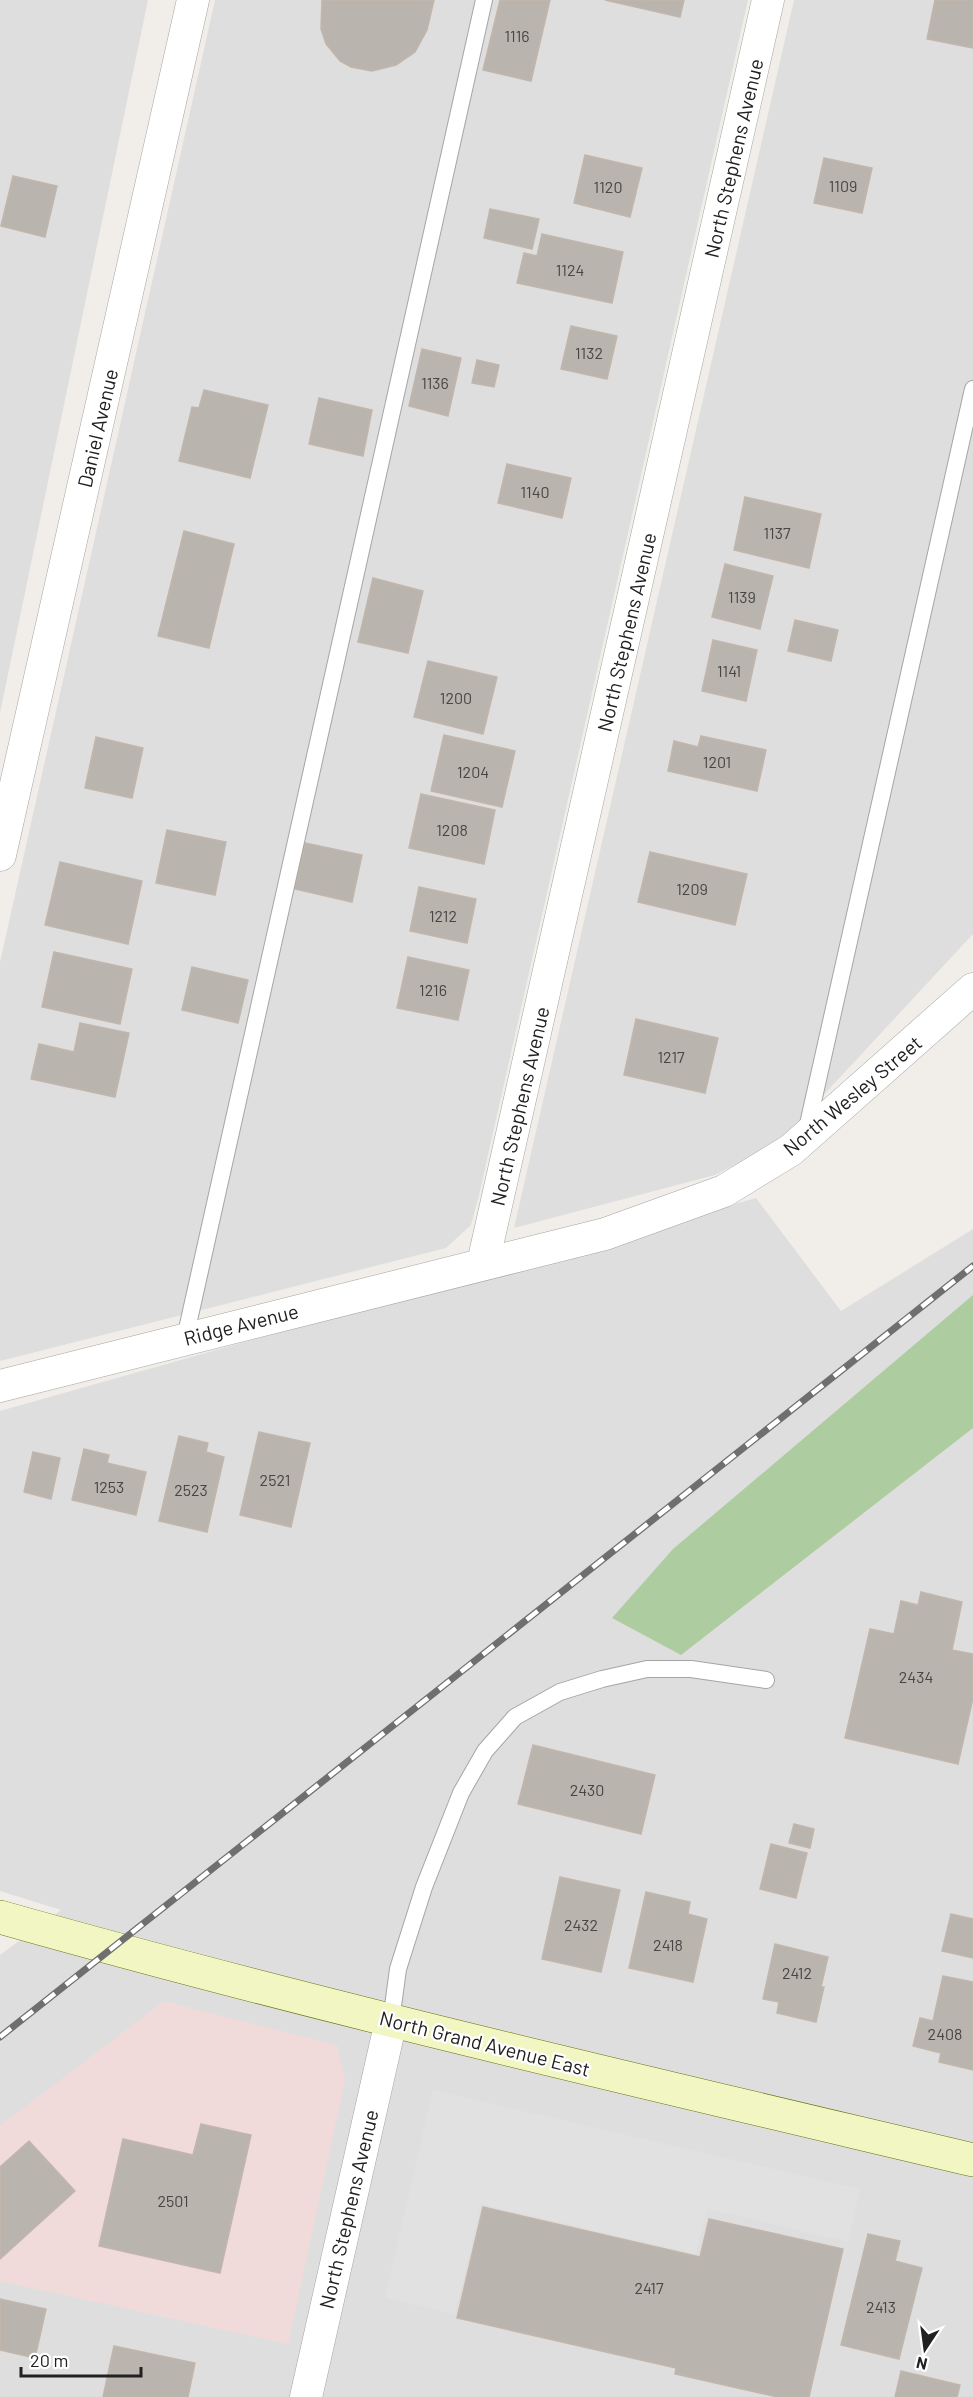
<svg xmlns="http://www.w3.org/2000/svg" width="973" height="2397" viewBox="0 0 973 2397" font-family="Barlow,sans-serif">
	<rect width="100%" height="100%" fill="#f1eee9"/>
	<!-- residential -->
	<path fill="#dfdede" d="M 0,0 L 148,0 L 0,713 Z
		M 215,0 L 748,0 L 479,1195 L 471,1225 L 446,1248 L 0,1361 L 0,962 Z
		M 794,0 L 973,0 L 973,934 L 780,1142 L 715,1175 L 514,1228 Z
		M 756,1198 L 841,1311 L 973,1229 L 973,2397 L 0,2397 L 0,1955 L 61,1910 L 0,1891 L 0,1411 Z"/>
	<!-- commercial -->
	<path fill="#f0dbda" d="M 164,2001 L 337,2045 L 345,2080 L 288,2344 L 0,2281 L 0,2126 Z"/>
	<!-- forest -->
	<path fill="#adcda1" d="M 973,1295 L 973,1428 L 681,1655 L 612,1618 L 673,1549 Z"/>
	<!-- parking -->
	<path fill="#e1e1e1" d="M 433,2090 L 860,2189 L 848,2242 L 707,2209 L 696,2254 L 481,2204 L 455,2314 L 385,2298 Z"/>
	<!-- building -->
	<path fill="#bab4ae" stroke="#c2b6ac" stroke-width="1.5" d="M 322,0 L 434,0 L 427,30 L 415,52 L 396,65 L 372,71 L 351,67 L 340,61 L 326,44 L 321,29 Z
		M 500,0 L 550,0 L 531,81 L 483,70 Z
		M 605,0 L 684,0 L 680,17 Z
		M 935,0 L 973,0 L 973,48 L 927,39 Z
		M 585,155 L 642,168 L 630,217 L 574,203 Z
		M 824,158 L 872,168 L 862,213 L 814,203 Z
		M 13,176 L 57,186 L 45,237 L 1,226 Z
		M 490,209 L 539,219 L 532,249 L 484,238 Z
		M 542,234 L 623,252 L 612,303 L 517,283 L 524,253 L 537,256 Z
		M 571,326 L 617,336 L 607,379 L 561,369 Z
		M 422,349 L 461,358 L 448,416 L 409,406 Z
		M 477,360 L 499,365 L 494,387 L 472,383 Z
		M 204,390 L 268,405 L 250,478 L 179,461 L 192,407 L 199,408 Z
		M 319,398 L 372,410 L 363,456 L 309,444 Z
		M 507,464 L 571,478 L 562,518 L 498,503 Z
		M 745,497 L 821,514 L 809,568 L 734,550 Z
		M 184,531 L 234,544 L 209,648 L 158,636 Z
		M 725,564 L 773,576 L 760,629 L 712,617 Z
		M 373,578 L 423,591 L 408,653 L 358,642 Z
		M 795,620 L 838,630 L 831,661 L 788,651 Z
		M 713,640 L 757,650 L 746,701 L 702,691 Z
		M 428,661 L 497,677 L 483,734 L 414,717 Z
		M 444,735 L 515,751 L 502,807 L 431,791 Z
		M 701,736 L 766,750 L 757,791 L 668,771 L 674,741 L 698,747 Z
		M 96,737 L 143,748 L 132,798 L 85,788 Z
		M 421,794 L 495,810 L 484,864 L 409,848 Z
		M 167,830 L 226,842 L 215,895 L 156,883 Z
		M 305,843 L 362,855 L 352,902 L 295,889 Z
		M 650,852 L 747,874 L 735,925 L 638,902 Z
		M 60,862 L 142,881 L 128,944 L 45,925 Z
		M 419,887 L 476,899 L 467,943 L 410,931 Z
		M 54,952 L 132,969 L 120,1024 L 42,1007 Z
		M 408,957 L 469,970 L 458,1020 L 397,1008 Z
		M 192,967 L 248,980 L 238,1023 L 182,1010 Z
		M 636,1019 L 718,1038 L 705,1093 L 624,1075 Z
		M 80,1023 L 129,1033 L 115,1097 L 31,1079 L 39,1044 L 74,1052 Z
		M 259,1432 L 310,1443 L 291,1527 L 240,1515 Z
		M 179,1436 L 208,1443 L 206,1452 L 224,1457 L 207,1532 L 159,1521 Z
		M 84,1449 L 109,1455 L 107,1463 L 146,1472 L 136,1515 L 72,1500 Z
		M 33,1452 L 60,1458 L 51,1499 L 24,1492 Z
		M 921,1592 L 962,1602 L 952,1650 L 973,1654 L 973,1698 L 958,1764 L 845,1738 L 870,1629 L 894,1634 L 901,1601 L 918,1605 Z
		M 533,1745 L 655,1775 L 641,1834 L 518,1804 Z
		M 794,1824 L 814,1829 L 810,1848 L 789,1843 Z
		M 771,1844 L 807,1853 L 796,1898 L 760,1889 Z
		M 560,1877 L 620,1890 L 601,1972 L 542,1959 Z
		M 646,1892 L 690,1902 L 688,1914 L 707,1919 L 693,1982 L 629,1968 Z
		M 951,1914 L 973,1919 L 973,1958 L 942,1951 Z
		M 775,1944 L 828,1957 L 821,1987 L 824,1987 L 816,2022 L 777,2013 L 779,2002 L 763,1999 Z
		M 943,1976 L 973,1982 L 973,2070 L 939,2062 L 941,2053 L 913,2046 L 920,2018 L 933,2021 Z
		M 201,2124 L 251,2135 L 220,2273 L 99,2246 L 123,2139 L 193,2155 Z
		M 29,2141 L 75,2191 L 0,2259 L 0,2167 Z
		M 483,2207 L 700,2257 L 709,2219 L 843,2249 L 809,2397 L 778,2397 L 675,2374 L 676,2368 L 457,2318 Z
		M 868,2234 L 900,2241 L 895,2261 L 922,2268 L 899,2359 L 841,2345 Z
		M 0,2299 L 46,2309 L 35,2358 L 0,2350 Z
		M 114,2346 L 195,2363 L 188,2397 L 103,2397 Z
		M 901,2371 L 960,2385 L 957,2397 L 895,2397 Z"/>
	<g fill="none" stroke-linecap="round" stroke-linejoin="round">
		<defs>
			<path id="lane" d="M 806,1133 L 973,389
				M 185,1338 L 484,0
				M 391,2021 L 398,1969 L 424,1887 L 461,1793 L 485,1751 L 515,1717 L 560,1692 L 602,1679 L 647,1669 L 691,1669 L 766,1680"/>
			<path id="street" d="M 0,855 L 193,0
				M 483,1263 L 768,0
				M 0,1386 L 605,1234 L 724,1191 L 791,1150 L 973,989
				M 306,2397 L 391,2021"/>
			<path id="secondary" d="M 0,1917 C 322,2008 648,2083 973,2160"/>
		</defs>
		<!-- lane casing -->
		<use href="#lane" stroke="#a5a5a5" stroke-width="18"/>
		<!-- street casing -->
		<use href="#street" stroke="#a5a5a5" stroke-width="33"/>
		<!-- secondary casing -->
		<use href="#secondary" stroke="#66730d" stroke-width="34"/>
		<!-- lane -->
		<use href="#lane" stroke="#fff" stroke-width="16"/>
		<!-- street -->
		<use href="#street" stroke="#fff" stroke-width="32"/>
		<!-- secondary -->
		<use href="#secondary" stroke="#f2f6c2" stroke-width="33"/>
		<defs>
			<path id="rail" d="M 0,2037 L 973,1266"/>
		</defs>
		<!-- rail casing -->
		<use href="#rail" stroke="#6f6f6f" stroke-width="7"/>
		<!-- rail -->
		<use href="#rail" stroke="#fff" stroke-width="4.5" stroke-dasharray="14" stroke-linecap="butt"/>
	</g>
	<g text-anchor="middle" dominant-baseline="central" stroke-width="4.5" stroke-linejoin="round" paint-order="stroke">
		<!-- number labels -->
		<g font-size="16" fill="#474644">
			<text x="517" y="35">1116</text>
			<text x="843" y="185">1109</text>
			<text x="608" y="186">1120</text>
			<text x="570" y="269">1124</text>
			<text x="589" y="352">1132</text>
			<text x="435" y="382">1136</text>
			<text x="535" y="491">1140</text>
			<text x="777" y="532">1137</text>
			<text x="742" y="596">1139</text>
			<text x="729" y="670">1141</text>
			<text x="456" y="697">1200</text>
			<text x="717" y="761">1201</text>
			<text x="473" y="771">1204</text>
			<text x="452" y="829">1208</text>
			<text x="692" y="888">1209</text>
			<text x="443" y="915">1212</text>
			<text x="433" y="989">1216</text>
			<text x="671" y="1056">1217</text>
			<text x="275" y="1479">2521</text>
			<text x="109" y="1486">1253</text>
			<text x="191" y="1489">2523</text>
			<text x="916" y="1676">2434</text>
			<text x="587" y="1789">2430</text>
			<text x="581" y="1924">2432</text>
			<text x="668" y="1944">2418</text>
			<text x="797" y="1972">2412</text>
			<text x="945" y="2033">2408</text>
			<text x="173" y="2200">2501</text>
			<text x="649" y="2287">2417</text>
			<text x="881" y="2306">2413</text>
		</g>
		<!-- street labels -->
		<g font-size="20" fill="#212121" stroke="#fff">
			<text transform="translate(733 158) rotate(-77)">North Stephens Avenue</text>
			<text transform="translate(97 428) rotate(-77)">Daniel Avenue</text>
			<text transform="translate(626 632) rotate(-77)">North Stephens Avenue</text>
			<text transform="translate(852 1095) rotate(-40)">North Wesley Street</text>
			<text transform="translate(519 1106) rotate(-77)">North Stephens Avenue</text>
			<text transform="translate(241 1324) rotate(-14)">Ridge Avenue</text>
			<text transform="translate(485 2043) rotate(14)">North Grand Avenue East</text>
			<text transform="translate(348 2209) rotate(-77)">North Stephens Avenue</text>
		</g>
	</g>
	<!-- north arrow -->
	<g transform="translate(925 2349) rotate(193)" stroke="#ffffff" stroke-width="4.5" paint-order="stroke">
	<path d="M0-4.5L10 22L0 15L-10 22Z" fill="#212121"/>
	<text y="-9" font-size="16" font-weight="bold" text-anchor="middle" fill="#212121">N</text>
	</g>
	<!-- scale -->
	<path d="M21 2367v9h120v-9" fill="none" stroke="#212121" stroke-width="3"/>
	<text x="30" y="2367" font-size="18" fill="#212121" stroke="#ffffff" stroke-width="4.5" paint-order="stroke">20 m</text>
</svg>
